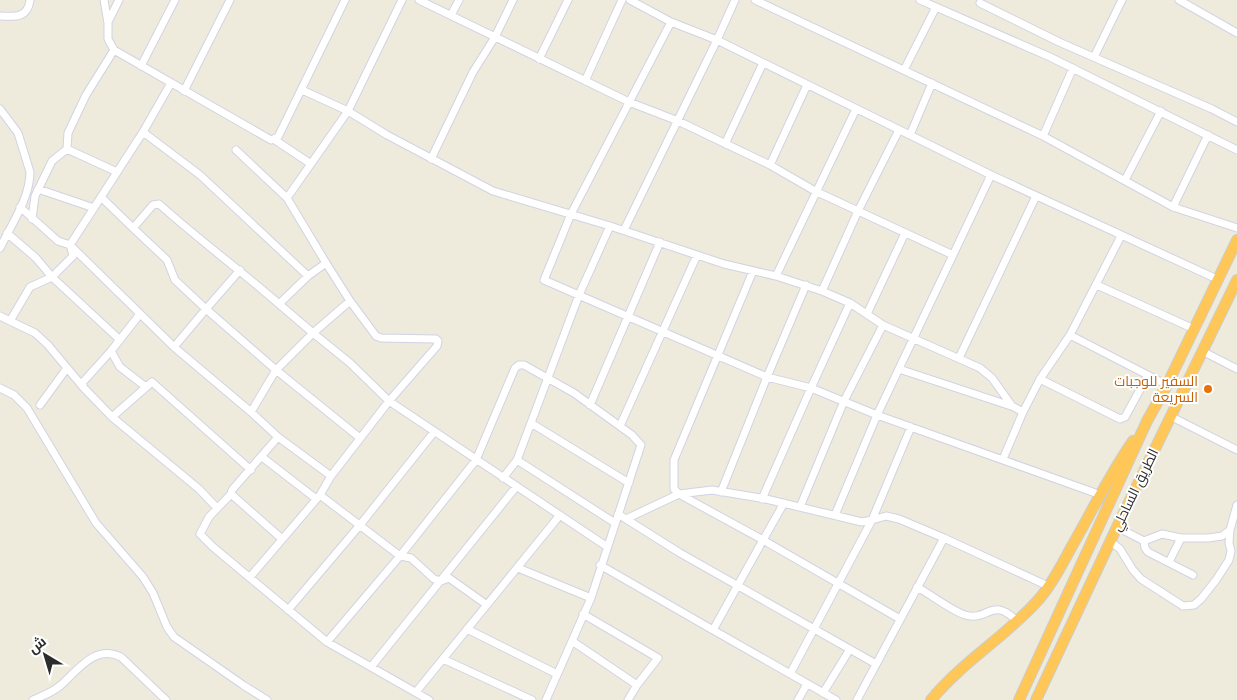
<svg xmlns="http://www.w3.org/2000/svg" width="1237" height="700" viewBox="0 0 1237 700" font-family="'Nunito Sans',Cairo,sans-serif">
	<rect width="100%" height="100%" fill="#eeebdd"/>
	<g fill="none" stroke-linecap="round" stroke-linejoin="round">
		<defs>
			<path id="minor" d="M 104,0 L 108,23 L 108,39 L 114,50 L 271,140 L 278,137 L 345,0
				M 419,0 L 629,102 L 678,121 L 770,165 L 815,191 L 953,255
				M 630,0 L 671,22 L 717,40 L 991,175 L 1219,280
				M 755,0 L 1043,136 L 1173,207 L 1237,228
				M 920,0 L 1050,57 L 1237,150
				M 1179,0 L 1237,33
				M 980,3 L 1059,42 L 1212,109 L 1237,122
				M 451,15 L 459,0
				M 0,16 C 15,17 28,18 30,0
				M 108,22 L 119,0
				M 671,22 L 571,214 L 544,280 L 767,377 L 811,388 L 877,415 L 1101,495
				M 1094,57 L 1122,0
				M 539,59 L 568,0
				M 141,66 L 175,0
				M 904,70 L 936,7
				M 585,81 L 622,0
				M 302,90 L 348,111 L 387,135 L 493,191 L 610,226 L 724,264 L 776,276 L 822,291 L 850,303 L 883,325 L 980,368 L 992,378 L 1012,406 L 1023,412 L 1040,379 L 1070,335 L 1121,236
				M 184,91 L 230,0
				M 0,109 L 18,133 L 30,172 C 30,198 11,225 0,248
				M 143,132 L 200,175 L 308,276 L 326,263 L 287,198 L 236,150
				M 910,135 L 932,83
				M 1043,136 L 1073,68
				M 275,140 L 311,164
				M 725,144 L 763,63
				M 67,149 L 117,172
				M 431,159 L 473,72 L 495,37 L 513,0
				M 770,165 L 807,85
				M 1125,180 L 1161,111
				M 38,189 L 94,208
				M 101,197 L 133,228
				M 287,198 L 348,111 L 402,0
				M 20,207 L 58,241 L 70,245 L 174,347
				M 1173,207 L 1208,135
				M 32,219 L 35,196 L 52,161 L 67,149 L 68,133 L 86,95 L 114,50
				M 624,230 L 717,40 L 735,0
				M 7,233 L 36,258 L 52,277 L 73,256 L 71,248
				M 70,245 L 143,132 L 171,83
				M 326,263 L 350,301 L 376,336 L 381,338 L 436,339 L 438,341 L 437,346 L 389,401 L 350,363 L 313,333 L 350,301
				M 240,270 L 206,309 L 175,280 L 167,260 L 133,228 L 153,205 L 159,204 C 198,239 240,270 279,304
				M 308,276 L 279,304 L 313,333 L 276,370 L 206,309 L 174,347 L 251,412 L 276,370 L 360,438
				M 776,276 L 856,109
				M 1097,285 L 1194,329
				M 822,291 L 858,211 L 899,130
				M 867,314 L 905,233
				M 0,316 L 10,321
				M 1070,335 L 1167,385
				M 111,351 L 140,314
				M 1202,351 L 1237,369
				M 959,358 L 1036,196
				M 899,369 L 1011,406
				M 1040,379 L 1120,419 L 1125,417 L 1148,375
				M 83,387 L 48,345 L 35,333 L 10,321 L 30,287 L 52,277 L 120,340
				M 0,388 L 14,395 L 27,408 L 96,523 L 143,577 L 153,593 L 167,627 L 174,637 L 243,685 L 267,700
				M 40,405 L 67,368
				M 590,405 L 660,242
				M 251,412 L 278,437 L 331,476
				M 1170,416 L 1237,450
				M 112,417 L 83,387 L 83,382 L 111,351 L 120,367 L 146,387
				M 531,423 L 629,483
				M 620,426 L 697,255
				M 278,437 L 232,490 L 231,494 L 281,538
				M 262,457 L 315,498
				M 1003,459 L 1023,412
				M 517,460 L 615,523
				M 503,478 L 517,460 L 579,295 L 610,226
				M 721,492 L 767,377 L 806,285
				M 231,494 L 209,517 L 200,534 L 213,547 L 327,642 L 429,700
				M 320,495 L 400,556 L 411,558 L 434,579 L 441,581 L 449,578 L 487,605
				M 762,499 L 811,388 L 850,303
				M 784,503 L 763,540 L 900,619
				M 800,507 L 844,401 L 883,325
				M 217,508 L 199,489 L 112,417 L 152,382 L 251,470
				M 618,514 L 680,553 L 876,664
				M 835,515 L 877,415 L 991,175
				M 626,519 L 679,494 L 712,490 L 766,499 L 862,522 L 872,520 L 911,427
				M 1117,527 L 1144,541 L 1162,534 L 1181,538 L 1208,538 L 1222,536 L 1230,530
				M 944,538 L 1048,586
				M 1110,541 L 1120,549 L 1133,570 L 1141,579 L 1183,606 L 1194,605 L 1201,599 L 1216,580 L 1229,560 L 1231,551 L 1229,543 L 1230,530 L 1237,505
				M 1144,541 L 1145,548 L 1148,552 L 1193,575
				M 1169,562 L 1181,538
				M 600,565 L 713,630 L 763,540 L 679,494 L 674,489 L 674,460 L 753,271
				M 518,568 L 591,598
				M 250,577 L 320,495 L 331,476 L 389,401 L 606,546
				M 917,587 C 930,594 952,611 965,615 C 989,622 991,595 1018,622
				M 288,610 L 360,525 L 434,432
				M 583,614 L 658,658 L 637,685
				M 467,629 L 557,674
				M 713,630 L 836,700
				M 572,641 L 637,685 L 628,700
				M 327,642 L 400,556 L 476,460 L 515,368 L 519,365 L 524,365 L 574,393 L 632,435 L 641,445 L 591,598 L 546,700
				M 443,659 L 532,700
				M 371,667 L 516,487
				M 790,674 L 872,520 L 886,516 L 899,519 L 944,538 L 857,700
				M 416,692 L 560,515
				M 823,693 L 850,649
				M 33,700 C 43,696 53,692 61,685 C 78,670 95,644 121,657 L 166,700
				M 798,700 L 807,684"/>
			<path id="highway" d="M 931,700 C 963,661 1007,636 1040,598 C 1053,583 1062,564 1072,546 C 1092,511 1110,474 1133,441
				M 1019,700 L 1147,421 L 1167,385 L 1237,240
				M 1036,700 L 1117,527 L 1237,280"/>
		</defs>
		<!-- minor casing -->
		<use href="#minor" stroke="#d2d2e5" stroke-width="9"/>
		<!-- highway casing -->
		<use href="#highway" stroke="#ccc" stroke-width="12"/>
		<!-- minor -->
		<use href="#minor" stroke="#fff" stroke-width="7"/>
		<!-- highway -->
		<use href="#highway" stroke="#ffc757" stroke-width="10"/>
	</g>
	<!-- markers -->
	<circle fill="#e8710a" stroke="#fff" stroke-width="2" cx="1208" cy="389" r="5"/>
	<g text-anchor="middle" dominant-baseline="central" stroke-width="4" stroke-linejoin="round" paint-order="stroke">
		<!-- food labels -->
		<g font-size="14" fill="#c56008" stroke="#fff" text-anchor="end">
			<text x="1198" y="381">السفير للوجبات<tspan x="1198" dy="16">السريعة</tspan></text>
		</g>
		<!-- street labels -->
		<g font-size="14" fill="#2c2c2c" stroke="#fff">
			<text transform="translate(1135 490) rotate(-64)">الطريق الساحلي</text>
		</g>
	</g>
	<!-- north arrow -->
	<g transform="translate(45 655) rotate(322)" stroke="#ffffff" stroke-width="4" paint-order="stroke">
	<path d="M0-4L9 19L0 12L-9 19Z" fill="#2c2c2c"/>
	<text y="-8" font-size="14" font-weight="bold" text-anchor="middle" fill="#2c2c2c">ش</text>
	</g>
</svg>
